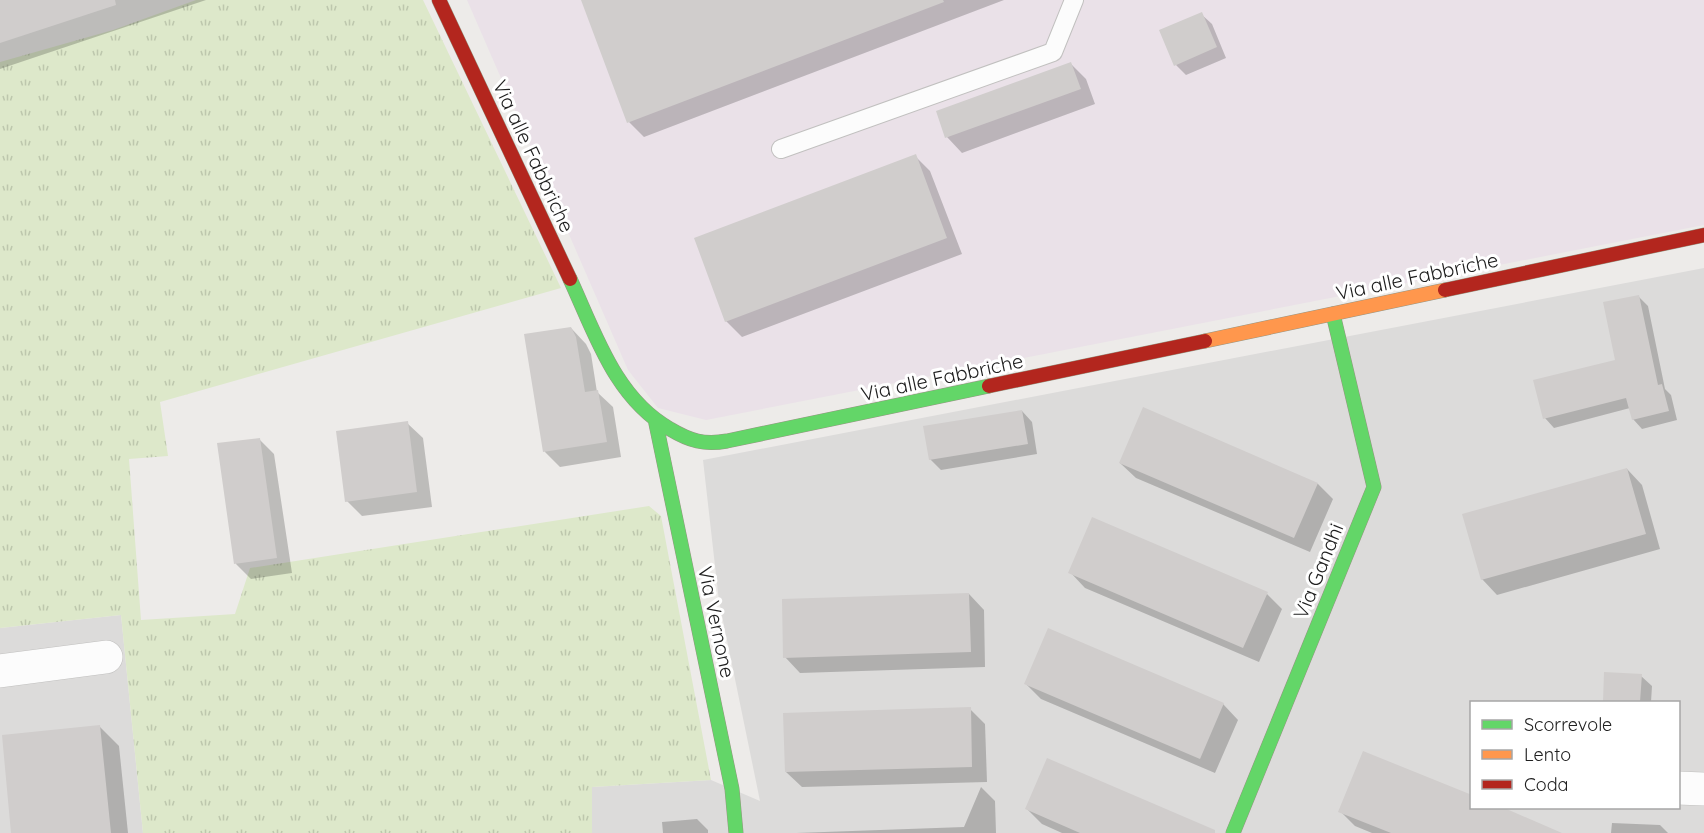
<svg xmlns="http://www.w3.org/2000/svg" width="1704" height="833" viewBox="0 0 1704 833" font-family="Quicksand,sans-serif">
	<defs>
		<pattern id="grass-tufts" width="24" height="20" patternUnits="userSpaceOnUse" patternTransform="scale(1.5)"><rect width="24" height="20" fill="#dde8ca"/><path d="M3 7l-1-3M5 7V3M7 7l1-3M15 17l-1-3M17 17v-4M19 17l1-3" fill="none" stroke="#bdc7ad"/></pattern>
	</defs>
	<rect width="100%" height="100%" fill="#edebe9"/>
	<!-- residential -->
	<path fill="#dcdbda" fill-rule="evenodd" d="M 1704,268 L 1704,833 L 592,833 L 592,787 L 711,780 L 760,801 L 719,601 L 703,460 ZM 1472,702 L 1678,702 L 1678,808 L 1472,808 Z
		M 121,615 L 143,833 L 0,833 L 0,628 Z"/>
	<!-- industrial -->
	<path fill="#eae1e8" d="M 467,0 L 1704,0 L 1704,225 L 706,420 L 658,408 L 628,370 Z"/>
	<!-- grass -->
	<path fill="url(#grass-tufts)" d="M 196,0 L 423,0 L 561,288 L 160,402 L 168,456 L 129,459 L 141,620 L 235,614 L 250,568 L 649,506 L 661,516 L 711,780 L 592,787 L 592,833 L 143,833 L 121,615 L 0,628 L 0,62 L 113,30 Z"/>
	<!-- shadow -->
	<path fill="#0003" d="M 0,0 L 206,0 L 0,69 Z
		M 583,0 L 1004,0 L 644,137 L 629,122 Z
		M 1201,14 L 1212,24 L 1226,58 L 1186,75 L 1176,65 Z
		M 1071,64 L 1086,79 L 1095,104 L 962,153 L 947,137 Z
		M 915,156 L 930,171 L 962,254 L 742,337 L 726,321 Z
		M 1638,296 L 1648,306 L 1665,389 L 1671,395 L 1677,420 L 1642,429 L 1633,419 L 1630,408 L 1554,428 L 1545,418 L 1617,361 Z
		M 571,328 L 586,344 L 591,354 L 597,392 L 613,407 L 621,457 L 560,467 L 545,452 L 526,335 Z
		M 1143,409 L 1318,484 L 1333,499 L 1310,552 L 1136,478 L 1120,463 Z
		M 1022,411 L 1032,422 L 1037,454 L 941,470 L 930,459 Z
		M 407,423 L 423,438 L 432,507 L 362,516 L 347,501 Z
		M 259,439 L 274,454 L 292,573 L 251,579 L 236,564 Z
		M 1627,469 L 1642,485 L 1660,549 L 1497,595 L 1482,579 Z
		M 1070,572 L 1267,594 L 1282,609 L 1259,662 L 1085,588 Z
		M 969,594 L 984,610 L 985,667 L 800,673 L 785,657 Z
		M 1606,674 L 1641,676 L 1652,686 L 1651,702 L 1604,702 Z
		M 1026,684 L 1223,704 L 1238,720 L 1215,773 L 1041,699 Z
		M 970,709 L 985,724 L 987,782 L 802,787 L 786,772 Z
		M 100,727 L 119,746 L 128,833 L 13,833 Z
		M 981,787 L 995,801 L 996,833 L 796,833 L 964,827 Z
		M 1472,808 L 1535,833 L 1372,833 L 1355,826 L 1340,811 Z
		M 1027,809 L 1194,833 L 1062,833 L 1042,824 Z
		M 697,819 L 708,830 L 708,833 L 663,833 L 662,822 Z
		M 1612,823 L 1660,825 L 1668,833 L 1611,833 Z"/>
	<!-- building -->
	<path fill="#d0cdcc" d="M 0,0 L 115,0 L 116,5 L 0,43 Z
		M 581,0 L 943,0 L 944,2 L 627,123 Z
		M 1202,12 L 1217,47 L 1174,66 L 1159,30 Z
		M 1071,62 L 1081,89 L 945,138 L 936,111 Z
		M 916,154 L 947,238 L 725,322 L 694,238 Z
		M 1639,295 L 1658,385 L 1662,384 L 1669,411 L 1632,420 L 1626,398 L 1543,419 L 1533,380 L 1615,360 L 1603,302 Z
		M 571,327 L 576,337 L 585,392 L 598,390 L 607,442 L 543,452 L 524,334 Z
		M 1143,407 L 1318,483 L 1294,538 L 1119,463 Z
		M 1022,410 L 1028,444 L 929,460 L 923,426 Z
		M 408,421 L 417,492 L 345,502 L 336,431 Z
		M 260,438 L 277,558 L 234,564 L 217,443 Z
		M 1627,468 L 1646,534 L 1481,580 L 1462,514 Z
		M 1092,517 L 1268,592 L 1243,648 L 1068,573 Z
		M 969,593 L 971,652 L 783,658 L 782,599 Z
		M 1048,628 L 1224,703 L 1200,759 L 1024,684 Z
		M 1604,672 L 1642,674 L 1640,702 L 1603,702 Z
		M 971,707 L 972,767 L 785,772 L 783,713 Z
		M 100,725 L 111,833 L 11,833 L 2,735 Z
		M 1363,751 L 1472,795 L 1472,807 L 1502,807 L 1562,833 L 1391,833 L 1338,812 Z
		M 1047,758 L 1215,830 L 1215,833 L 1080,833 L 1025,809 Z"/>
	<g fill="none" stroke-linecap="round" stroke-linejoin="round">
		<defs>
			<path id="lane" d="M 781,149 L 1053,52 L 1074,0"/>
			<path id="street" d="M 0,671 L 106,657
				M 1678,788 L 1704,789"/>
			<path id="fast" d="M 570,279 C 595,333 615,398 670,429 C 690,441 704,445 727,441 L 989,386
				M 655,419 L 732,789 L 736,833
				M 1233,833 L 1374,487 L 1333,314"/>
			<path id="slow" d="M 1205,341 L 1445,290"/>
			<path id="jam" d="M 439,0 L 570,279
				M 1445,290 L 1704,235
				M 989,386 L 1205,341"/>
		</defs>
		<!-- lane casing -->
		<use href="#lane" stroke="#c1c0bf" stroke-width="20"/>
		<!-- street casing -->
		<use href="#street" stroke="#c1c0bf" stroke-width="34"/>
		<!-- fast casing -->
		<use href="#fast" stroke="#969582" stroke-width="15"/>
		<!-- slow casing -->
		<use href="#slow" stroke="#969582" stroke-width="15"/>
		<!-- jam casing -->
		<use href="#jam" stroke="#969582" stroke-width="15"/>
		<!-- lane -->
		<use href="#lane" stroke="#fcfcfc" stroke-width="18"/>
		<!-- street -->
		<use href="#street" stroke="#fcfcfc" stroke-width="33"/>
		<!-- fast -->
		<use href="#fast" stroke="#63d668" stroke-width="14"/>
		<!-- slow -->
		<use href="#slow" stroke="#ff974d" stroke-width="14"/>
		<!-- jam -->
		<use href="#jam" stroke="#b3261e" stroke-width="14"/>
	</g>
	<g text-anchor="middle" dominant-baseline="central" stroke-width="6" stroke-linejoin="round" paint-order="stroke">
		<!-- street labels -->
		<g font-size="20" fill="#202020" stroke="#fff">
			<text transform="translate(534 156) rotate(65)">Via alle Fabbriche</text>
			<text transform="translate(1417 276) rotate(-12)">Via alle Fabbriche</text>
			<text transform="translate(942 377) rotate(-12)">Via alle Fabbriche</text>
			<text transform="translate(1318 571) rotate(-68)">Via Gandhi</text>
			<text transform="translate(717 622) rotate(78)">Via Vernone</text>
		</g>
	</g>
	<!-- legend -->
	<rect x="1470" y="701" width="210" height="108" fill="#ffffff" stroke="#a6a6a6" stroke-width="1.5"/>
	<rect x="1482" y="720" width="30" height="9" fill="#63d668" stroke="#a6a6a6" stroke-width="1.5"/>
	<text x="1524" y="731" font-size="18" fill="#202020">Scorrevole</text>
	<rect x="1482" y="750" width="30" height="9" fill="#ff974d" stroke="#a6a6a6" stroke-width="1.5"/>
	<text x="1524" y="761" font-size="18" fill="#202020">Lento</text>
	<rect x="1482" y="780" width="30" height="9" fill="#b3261e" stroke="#a6a6a6" stroke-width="1.5"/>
	<text x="1524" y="791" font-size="18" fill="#202020">Coda</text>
</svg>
